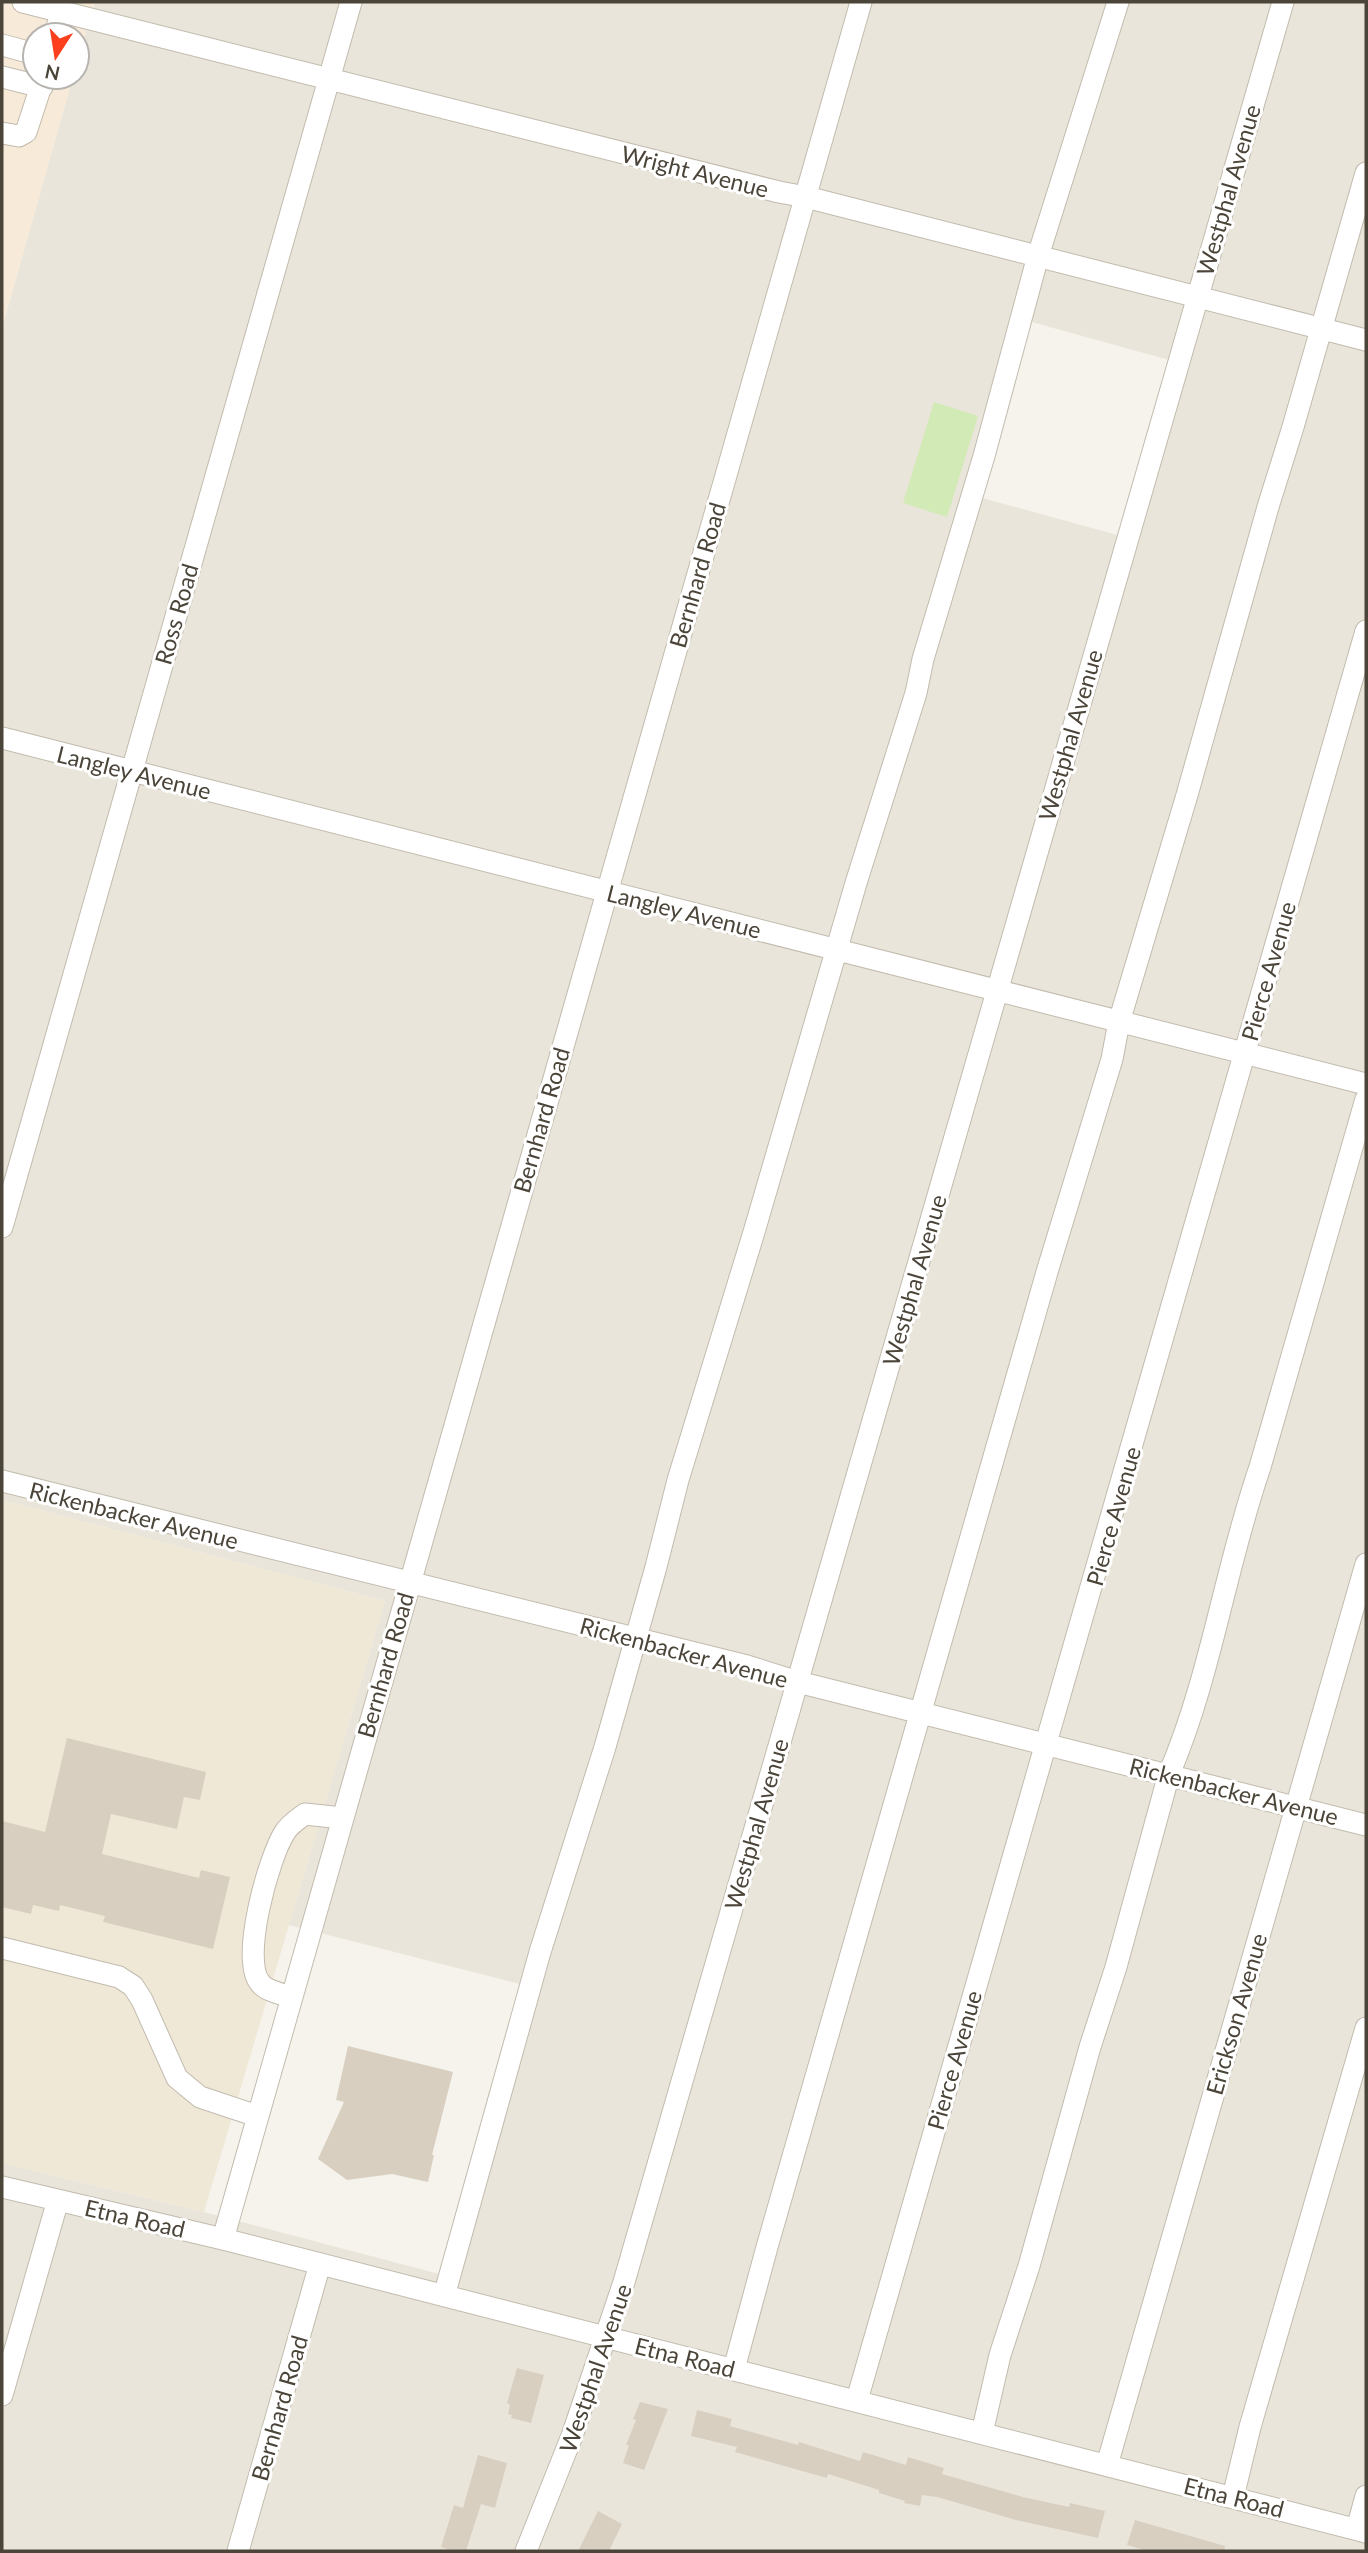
<svg xmlns="http://www.w3.org/2000/svg" width="1368" height="2553" viewBox="0 0 1368 2553" font-family="Lato,sans-serif">
	<rect width="100%" height="100%" fill="#f6f3ec"/>
	<!-- residential -->
	<path fill="#eae5da" fill-rule="evenodd" d="M 95,2 L 1366,2 L 1366,2551 L 2,2551 L 2,2163 L 204,2212 L 443,2275 L 531,1987 L 289,1925 L 385,1601 L 2,1500 L 2,328 L 73,77 L 77,77 L 77,62 ZM 1028,321 L 1169,360 L 1121,536 L 979,497 Z"/>
	<!-- commercial -->
	<path fill="#f7ead8" d="M 2,2 L 95,2 L 77,62 L 77,35 L 35,35 L 35,77 L 73,77 L 2,328 Z"/>
	<!-- education -->
	<path fill="#efe8d6" d="M 2,1500 L 385,1601 L 204,2212 L 2,2163 Z"/>
	<!-- pitch -->
	<path fill="#d2eab5" d="M 934,402 L 978,416 L 947,517 L 903,503 Z"/>
	<!-- building -->
	<path fill="#d8cfc1" d="M 67,1738 L 206,1772 L 200,1800 L 184,1797 L 177,1829 L 111,1814 L 102,1854 L 199,1878 L 201,1870 L 230,1877 L 213,1949 L 103,1922 L 105,1916 L 60,1905 L 59,1911 L 33,1905 L 31,1914 L 2,1907 L 2,1821 L 45,1832 Z
		M 348,2046 L 453,2072 L 432,2155 L 434,2155 L 428,2182 L 392,2174 L 347,2180 L 318,2159 L 344,2102 L 336,2100 Z
		M 517,2368 L 544,2375 L 531,2423 L 511,2418 L 512,2415 L 508,2414 L 510,2405 L 507,2403 Z
		M 640,2402 L 668,2409 L 644,2470 L 623,2463 L 629,2445 L 626,2445 L 636,2420 L 633,2419 Z
		M 697,2410 L 732,2419 L 730,2426 L 798,2445 L 799,2442 L 860,2461 L 863,2452 L 906,2465 L 908,2457 L 944,2468 L 942,2474 L 1023,2497 L 1069,2507 L 1070,2503 L 1105,2511 L 1098,2538 L 1016,2520 L 937,2497 L 922,2495 L 920,2506 L 904,2503 L 905,2501 L 879,2493 L 879,2490 L 828,2474 L 827,2478 L 735,2452 L 737,2447 L 691,2436 Z
		M 478,2455 L 507,2463 L 495,2508 L 481,2504 L 466,2551 L 454,2551 L 441,2547 L 454,2505 L 463,2508 Z
		M 598,2511 L 622,2524 L 609,2551 L 578,2551 Z
		M 1135,2520 L 1225,2546 L 1224,2551 L 1148,2551 L 1127,2545 Z"/>
	<g fill="none" stroke-linecap="round" stroke-linejoin="round">
		<defs>
			<path id="minor" d="M 23,2 L 779,192 L 806,197 L 1366,340
				M 55,35 L 61,12
				M 2,45 L 35,54
				M 2,77 L 42,87
				M 2,133 L 19,136 L 26,132 L 44,77
				M 2,738 L 1366,1084
				M 2,1227 L 351,2
				M 2,1481 L 747,1666 L 798,1682 L 1366,1825
				M 2,1948 L 119,1977 L 133,1986 L 142,2000 L 177,2078 L 200,2097 L 257,2116
				M 291,1997 C 282,1994 267,1991 261,1984 C 239,1962 269,1856 285,1832 C 289,1825 298,1819 305,1814 L 342,1818
				M 2,2187 L 223,2239 L 1366,2532
				M 223,2239 L 861,2
				M 444,2296 L 540,1952 L 605,1747 L 656,1567 L 678,1480 L 754,1232 L 856,883 L 916,693 L 923,659 L 984,456 L 1038,256 L 1118,2
				M 734,2369 L 767,2247 L 1047,1272 L 1112,1059 L 1119,1022 L 1187,795 L 1268,507 L 1293,427 L 1366,173
				M 2,2395 L 58,2200
				M 857,2400 L 1366,631
				M 982,2433 L 1000,2355 L 1029,2266 L 1090,2047 L 1116,1967 L 1169,1774 C 1211,1676 1225,1568 1260,1467 L 1366,1099
				M 1107,2465 L 1366,1564
				M 1233,2497 L 1250,2427 L 1366,2028
				M 1357,2529 L 1366,2496
				M 238,2551 L 320,2264
				M 526,2551 L 572,2436 L 624,2282 L 1283,2"/>
		</defs>
		<!-- minor casing -->
		<use href="#minor" stroke="#c2bbae" stroke-width="23"/>
		<!-- minor -->
		<use href="#minor" stroke="#fff" stroke-width="21"/>
	</g>
	<g text-anchor="middle" dominant-baseline="central" stroke-width="6" stroke-linejoin="round" paint-order="stroke">
		<!-- street labels -->
		<g font-size="23" fill="#4b4439" stroke="#fff">
			<text transform="translate(695 171) rotate(14)">Wright Avenue</text>
			<text transform="translate(1228 190) rotate(-74)">Westphal Avenue</text>
			<text transform="translate(697 575) rotate(-74)">Bernhard Road</text>
			<text transform="translate(176 614) rotate(-74)">Ross Road</text>
			<text transform="translate(1070 735) rotate(-74)">Westphal Avenue</text>
			<text transform="translate(134 772) rotate(14)">Langley Avenue</text>
			<text transform="translate(684 911) rotate(14)">Langley Avenue</text>
			<text transform="translate(1268 971) rotate(-74)">Pierce Avenue</text>
			<text transform="translate(541 1120) rotate(-74)">Bernhard Road</text>
			<text transform="translate(914 1280) rotate(-74)">Westphal Avenue</text>
			<text transform="translate(134 1515) rotate(14)">Rickenbacker Avenue</text>
			<text transform="translate(1113 1516) rotate(-74)">Pierce Avenue</text>
			<text transform="translate(684 1652) rotate(15)">Rickenbacker Avenue</text>
			<text transform="translate(385 1665) rotate(-74)">Bernhard Road</text>
			<text transform="translate(1234 1791) rotate(14)">Rickenbacker Avenue</text>
			<text transform="translate(756 1824) rotate(-74)">Westphal Avenue</text>
			<text transform="translate(1236 2014) rotate(-74)">Erickson Avenue</text>
			<text transform="translate(954 2060) rotate(-74)">Pierce Avenue</text>
			<text transform="translate(135 2218) rotate(13)">Etna Road</text>
			<text transform="translate(685 2357) rotate(14)">Etna Road</text>
			<text transform="translate(595 2368) rotate(-71)">Westphal Avenue</text>
			<text transform="translate(279 2408) rotate(-74)">Bernhard Road</text>
			<text transform="translate(1234 2497) rotate(14)">Etna Road</text>
		</g>
	</g>
	<!-- border -->
	<rect width="1368" height="2553" fill="none" stroke="#4b4439" stroke-width="7"/>
	<!-- north arrow -->
	<g transform="translate(56 56) rotate(192)"><circle r="33" fill="#ffffff" stroke="#b7b4b0" stroke-width="2"/>
	<path d="M0-5L12 26L0 18L-12 26Z" fill="#fc3f1d"/>
	<text y="-10" font-size="19" font-weight="bold" text-anchor="middle" fill="#4b4439">N</text>
	</g>
</svg>
